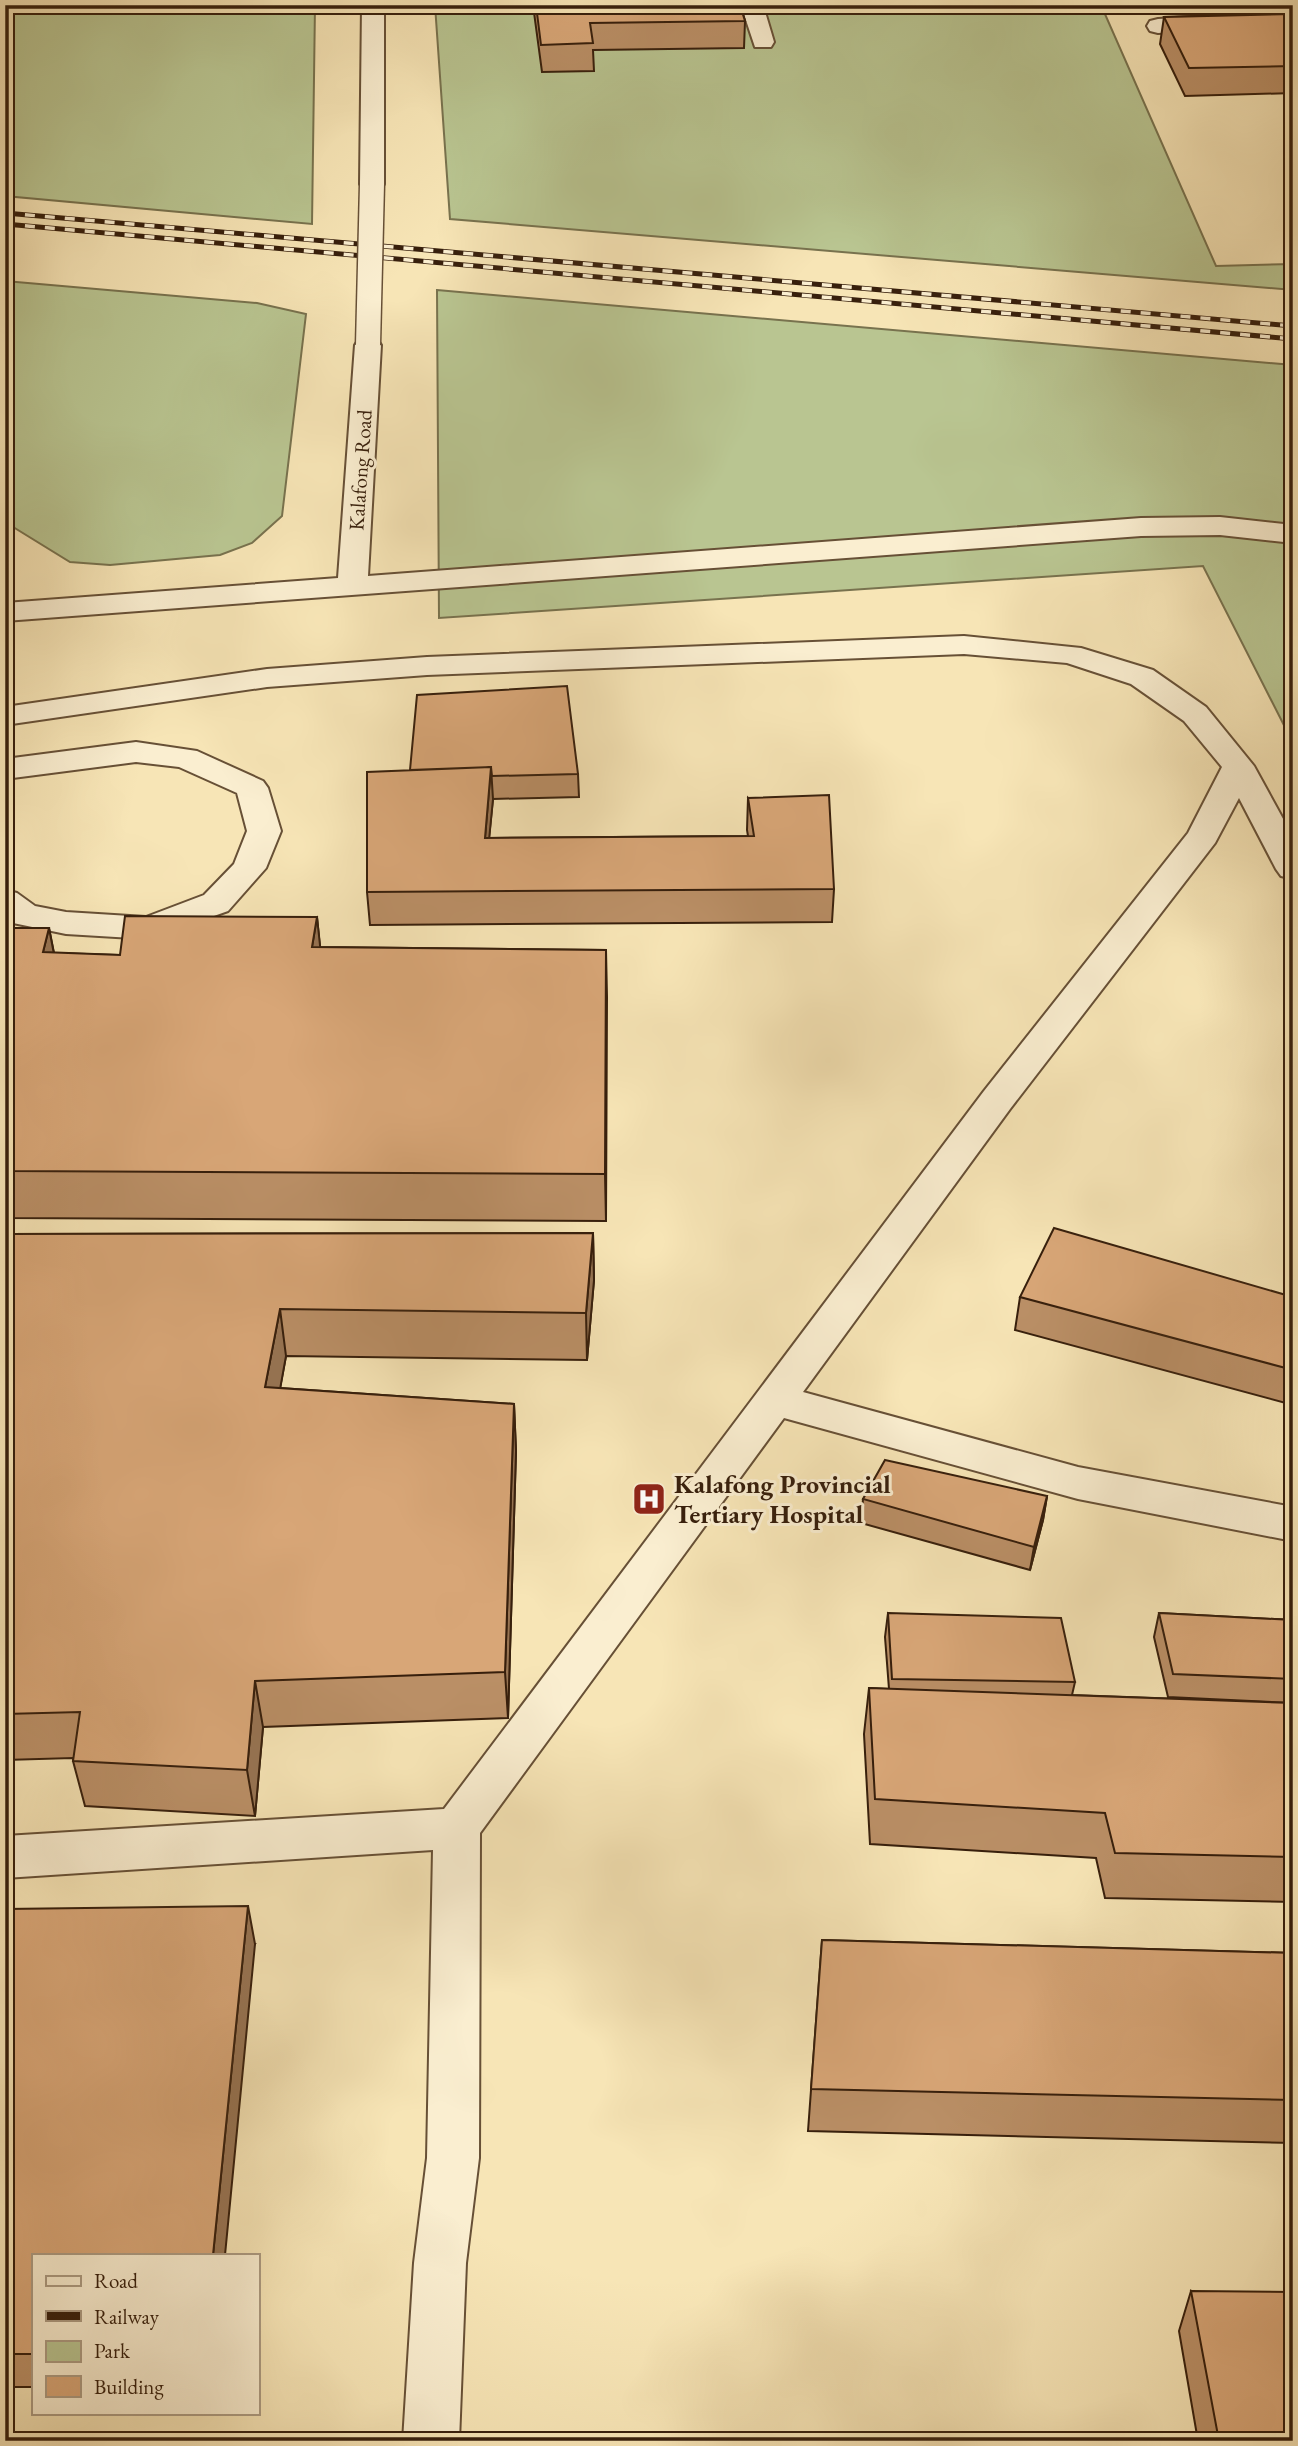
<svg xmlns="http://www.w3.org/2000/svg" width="1298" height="2446" viewBox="0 0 1298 2446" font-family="'EB Garamond',serif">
	<rect width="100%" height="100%" fill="#f7e5b6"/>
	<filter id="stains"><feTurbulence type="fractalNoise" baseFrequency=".00286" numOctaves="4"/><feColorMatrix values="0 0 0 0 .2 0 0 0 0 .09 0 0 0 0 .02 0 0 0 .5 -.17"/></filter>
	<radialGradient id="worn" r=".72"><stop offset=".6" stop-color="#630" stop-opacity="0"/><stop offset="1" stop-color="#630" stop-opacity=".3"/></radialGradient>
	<!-- green -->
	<path fill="#b9c591" stroke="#78724e" stroke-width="2" d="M 5,5 L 315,5 L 312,224 L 5,196 Z
		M 435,5 L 1101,5 L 1216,266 L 1293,264 L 1293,290 L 450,219 Z
		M 5,281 L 257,303 L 306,314 L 282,516 L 252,543 L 220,555 L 110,565 L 70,562 L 5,522 Z
		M 437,290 L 1293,365 L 1293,743 L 1203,566 L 439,618 Z"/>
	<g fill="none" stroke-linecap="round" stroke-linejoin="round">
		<defs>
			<path id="minor" d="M 362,5 L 384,5 L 384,184 L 381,189 L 372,191 L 363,189 L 360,184 Z
				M 741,5 L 763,5 L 774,42 L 771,47 L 755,47 Z
				M 1293,11 L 1293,25 L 1158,33 L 1150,31 L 1147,26 L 1150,21 L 1158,19 Z
				M 368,337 L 377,339 L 381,345 L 368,576 L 1141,518 L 1220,517 L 1293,525 L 1293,543 L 1220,535 L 1141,536 L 5,621 L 5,603 L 338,578 L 355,345 L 359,339 Z
				M 964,636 L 1081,648 L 1153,670 L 1206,707 L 1254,766 L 1293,837 L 1293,879 L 1281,876 L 1276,869 L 1239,798 L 1215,843 L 1010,1109 L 803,1392 L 1078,1467 L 1293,1507 L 1293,1541 L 1078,1499 L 784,1418 L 480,1833 L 479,2158 L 466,2263 L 459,2441 L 403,2441 L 414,2263 L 427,2158 L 433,1850 L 5,1878 L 5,1836 L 444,1809 L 984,1091 L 1188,833 L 1222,767 L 1184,721 L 1131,684 L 1067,663 L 964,654 L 427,675 L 267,687 L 5,725 L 5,707 L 267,669 L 427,657 Z
				M 136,742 L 197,751 L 263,781 L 268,788 L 281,831 L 266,868 L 228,911 L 149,939 L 66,934 L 13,923 L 5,917 L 5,890 L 17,893 L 35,906 L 66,912 L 146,917 L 204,895 L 234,864 L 247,831 L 237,793 L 179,767 L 136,762 L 5,779 L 5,759 Z"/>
		</defs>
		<!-- minor casing -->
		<use href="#minor" stroke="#675036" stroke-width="4"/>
		<!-- minor -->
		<use href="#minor" fill="#faeed0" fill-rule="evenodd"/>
		<defs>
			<path id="rail" d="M 5,213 L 1293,326
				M 5,224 L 1293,339"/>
		</defs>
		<!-- rail casing -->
		<use href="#rail" stroke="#371f0c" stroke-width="5"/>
		<!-- rail -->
		<use href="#rail" stroke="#faeed0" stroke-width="3.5" stroke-dasharray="10" stroke-linecap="butt"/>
		<defs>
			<path id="minor-bridge" d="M 368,345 L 372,184"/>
		</defs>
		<!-- minor-bridge casing -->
		<use href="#minor-bridge" stroke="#675036" stroke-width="27" stroke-linecap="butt"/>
		<!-- minor-bridge -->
		<use href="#minor-bridge" stroke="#faeed0" stroke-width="24"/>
	</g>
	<!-- wall -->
	<path fill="#ba8f66" stroke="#371f0c" stroke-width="2" d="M 533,5 L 740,5 L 745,21 L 744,48 L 593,50 L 594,71 L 542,72 Z
		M 1293,14 L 1293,93 L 1185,96 L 1160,44 L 1164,17 Z
		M 367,772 L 578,774 L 579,797 L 493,799 L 489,838 L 748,836 L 747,830 L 748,798 L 834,889 L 832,922 L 370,925 L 367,892 Z
		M 317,917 L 320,947 L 606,950 L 606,1221 L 5,1218 L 5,928 L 49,928 L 54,953 L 120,955 Z
		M 593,1233 L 594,1280 L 587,1360 L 286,1356 L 280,1388 L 514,1404 L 516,1451 L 508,1718 L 263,1727 L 255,1816 L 85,1806 L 73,1761 L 73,1758 L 5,1760 L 5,1234 Z
		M 1020,1297 L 1293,1297 L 1293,1405 L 1015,1330 Z
		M 1047,1496 L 1043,1520 L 1030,1570 L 861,1523 L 863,1499 Z
		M 888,1613 L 1075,1682 L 1072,1695 L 1293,1703 L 1293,1902 L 1105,1898 L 1096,1858 L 870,1844 L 864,1734 L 869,1688 L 889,1689 L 885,1637 Z
		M 1159,1613 L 1293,1620 L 1293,1703 L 1168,1697 L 1154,1637 Z
		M 5,1909 L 255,1944 L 33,2255 L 33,2387 L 5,2387 Z
		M 822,1940 L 1293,1953 L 1293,2143 L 808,2131 Z
		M 1191,2291 L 1293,2441 L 1198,2441 L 1179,2331 Z"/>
	<!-- shaded-wall -->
	<path fill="#977453" stroke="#371f0c" stroke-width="2" d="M 491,767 L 493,799 L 486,871 L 485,838 Z
		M 317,917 L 322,964 L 312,947 Z
		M 49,928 L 58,975 L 43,952 Z
		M 606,950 L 607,997 L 606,1221 L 605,1174 Z
		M 593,1233 L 594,1280 L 587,1360 L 586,1313 Z
		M 280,1309 L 286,1356 L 272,1434 L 265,1387 Z
		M 514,1404 L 516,1451 L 508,1718 L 505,1672 Z
		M 1047,1496 L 1043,1520 L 1030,1570 L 1034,1547 Z
		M 255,1681 L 263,1727 L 255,1816 L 247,1770 Z
		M 248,1906 L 255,1944 L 225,2255 L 213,2255 Z"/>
	<!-- building -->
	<path fill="#d8a677" stroke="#371f0c" stroke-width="2" d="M 536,5 L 740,5 L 745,21 L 590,23 L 593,43 L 541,45 Z
		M 1293,14 L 1293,66 L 1189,68 L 1164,17 Z
		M 567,686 L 578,774 L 492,776 L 491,767 L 410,770 L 417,695 Z
		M 491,767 L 485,838 L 754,836 L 748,798 L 829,795 L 834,889 L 367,892 L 367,772 Z
		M 125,916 L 317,917 L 312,947 L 606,950 L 605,1174 L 5,1171 L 5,928 L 49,928 L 43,952 L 120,955 Z
		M 1054,1228 L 1293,1297 L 1293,1370 L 1020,1297 Z
		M 593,1233 L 586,1313 L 280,1309 L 265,1387 L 514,1404 L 505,1672 L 255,1681 L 247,1770 L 73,1761 L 80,1712 L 5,1714 L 5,1234 Z
		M 885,1460 L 1047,1496 L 1034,1547 L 863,1499 Z
		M 888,1613 L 1061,1618 L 1075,1682 L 892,1679 Z
		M 1159,1613 L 1293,1620 L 1293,1679 L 1173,1674 Z
		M 869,1688 L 1293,1703 L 1293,1857 L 1115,1853 L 1105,1813 L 875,1799 Z
		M 248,1906 L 213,2255 L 33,2255 L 33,2354 L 5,2354 L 5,1909 Z
		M 822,1940 L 1293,1953 L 1293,2100 L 811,2089 Z
		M 1191,2291 L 1293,2292 L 1293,2441 L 1219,2441 Z"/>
	<!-- icons -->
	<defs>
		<symbol id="hospital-square" viewBox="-11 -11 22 22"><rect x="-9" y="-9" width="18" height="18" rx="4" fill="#8f2418" stroke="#faeed0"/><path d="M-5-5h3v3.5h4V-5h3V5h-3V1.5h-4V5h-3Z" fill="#fff"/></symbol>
	</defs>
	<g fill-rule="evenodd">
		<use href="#hospital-square" x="630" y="1480" width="38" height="38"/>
	</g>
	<g text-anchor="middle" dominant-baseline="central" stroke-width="6" stroke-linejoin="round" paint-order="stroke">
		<!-- far-street labels -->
		<g font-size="21" fill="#371f0c" stroke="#faeed0">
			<text transform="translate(360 470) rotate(-86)">Kalafong Road</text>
		</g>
		<!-- poi labels -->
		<g font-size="26" font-weight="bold" fill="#371f0c" stroke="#faeed0" text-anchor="start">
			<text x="674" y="1484">Kalafong Provincial<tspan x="674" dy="30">Tertiary Hospital</tspan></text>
		</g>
	</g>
	<!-- margin -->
	<rect width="1298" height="2446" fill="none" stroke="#f7e5b6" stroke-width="28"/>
	<rect x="7" y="7" width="1284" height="2432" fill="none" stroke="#371f0c" stroke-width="3.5"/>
	<rect x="14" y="14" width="1270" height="2418" fill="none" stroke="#371f0c" stroke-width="2"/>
	<!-- legend -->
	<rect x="32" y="2254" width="228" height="161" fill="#faeed0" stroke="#ac9b82" stroke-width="2"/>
	<rect x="46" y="2276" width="35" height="10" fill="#faeed0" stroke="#ac9b82" stroke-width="2"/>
	<text x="94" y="2288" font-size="21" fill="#371f0c">Road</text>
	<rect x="46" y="2311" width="35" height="10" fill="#371f0c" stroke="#ac9b82" stroke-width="2"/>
	<text x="94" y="2324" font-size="21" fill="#371f0c">Railway</text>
	<rect x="46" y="2341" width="35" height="21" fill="#b9c591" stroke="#ac9b82" stroke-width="2"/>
	<text x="94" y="2358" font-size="21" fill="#371f0c">Park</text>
	<rect x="46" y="2376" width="35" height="21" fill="#d8a677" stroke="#ac9b82" stroke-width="2"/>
	<text x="94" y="2394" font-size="21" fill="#371f0c">Building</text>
	<rect width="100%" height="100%" filter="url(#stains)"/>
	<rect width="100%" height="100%" fill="url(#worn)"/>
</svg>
